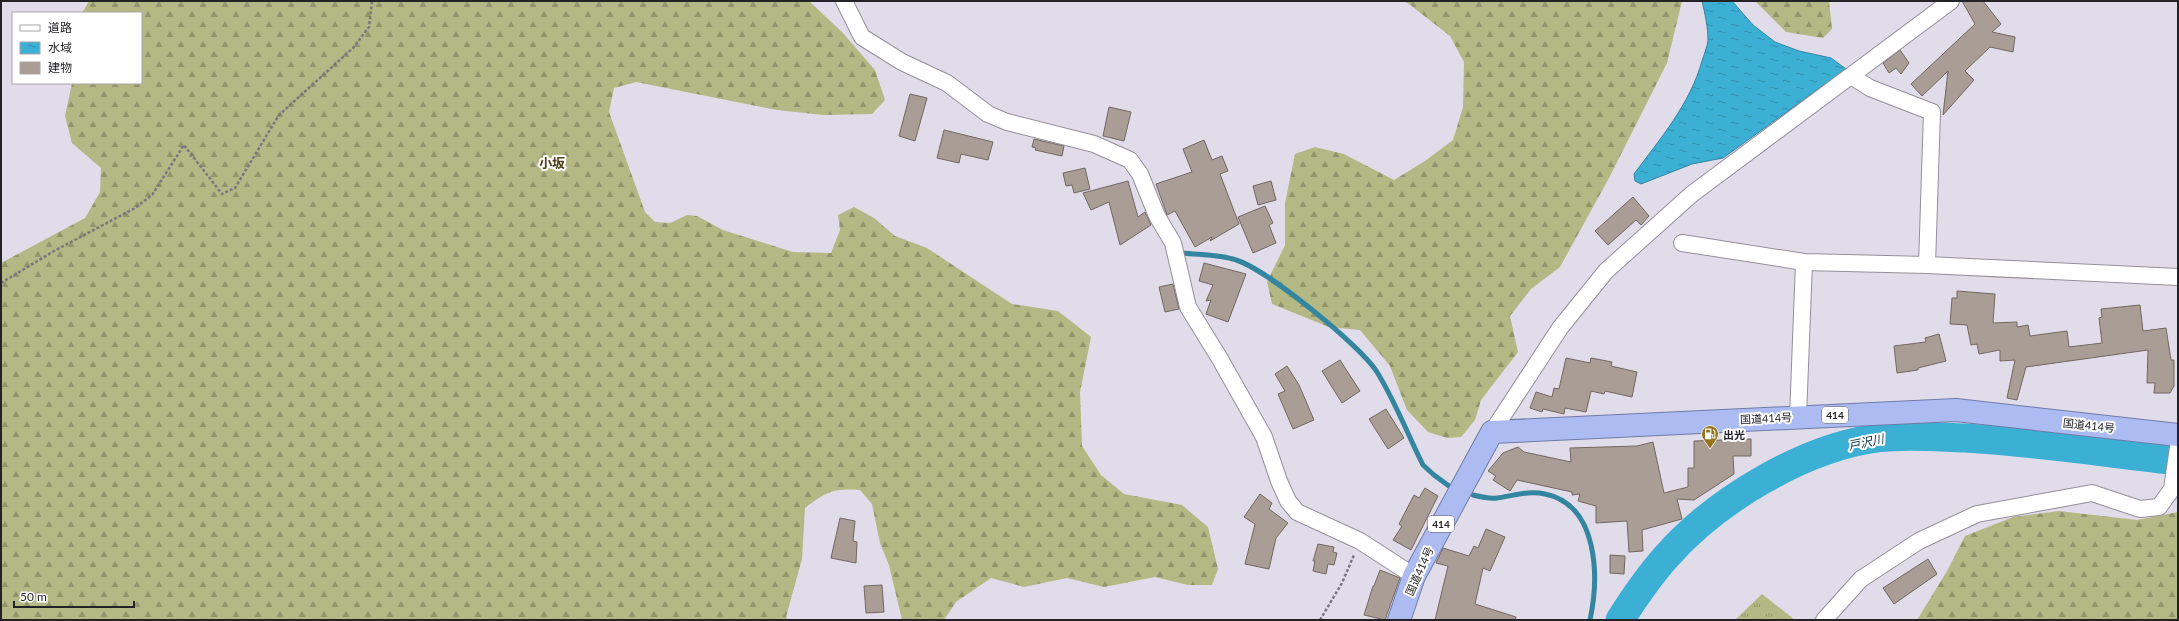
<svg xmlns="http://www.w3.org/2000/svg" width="2179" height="621" viewBox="0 0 2179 621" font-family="Lato,'Noto Sans JP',sans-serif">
	<defs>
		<pattern id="grass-tufts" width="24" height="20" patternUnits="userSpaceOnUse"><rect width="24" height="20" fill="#b4b884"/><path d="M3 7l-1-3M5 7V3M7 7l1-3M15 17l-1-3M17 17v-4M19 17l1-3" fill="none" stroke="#92956c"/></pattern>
		<pattern id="forest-firs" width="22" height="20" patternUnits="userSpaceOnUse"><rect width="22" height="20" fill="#b4b884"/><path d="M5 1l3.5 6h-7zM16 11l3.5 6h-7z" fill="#92956c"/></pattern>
		<pattern id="water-ripples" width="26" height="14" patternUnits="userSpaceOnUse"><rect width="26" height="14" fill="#3bb0d4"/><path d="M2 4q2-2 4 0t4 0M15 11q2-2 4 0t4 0" fill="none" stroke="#318fac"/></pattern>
	</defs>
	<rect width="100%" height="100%" fill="#e1dce9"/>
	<!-- grass -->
	<path fill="url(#grass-tufts)" d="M 1762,594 L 1795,620 L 1735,620 Z"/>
	<!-- forest -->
	<path fill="url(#forest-firs)" d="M 89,1 L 809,1 L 842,32 L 875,70 L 885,100 L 872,114 L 823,115 L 777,110 L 636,82 L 614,88 L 609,112 L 645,212 L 655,222 L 670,223 L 687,215 L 697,216 L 723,230 L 793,252 L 831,253 L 840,230 L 838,215 L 854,207 L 874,218 L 895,236 L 927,248 L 1012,304 L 1058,311 L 1091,337 L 1080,392 L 1082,446 L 1101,475 L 1124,494 L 1182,505 L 1208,527 L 1218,569 L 1212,585 L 1188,585 L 1155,577 L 1104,587 L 1067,578 L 1024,587 L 991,578 L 956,602 L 944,620 L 902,620 L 889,565 L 880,543 L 872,504 L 860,490 C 833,488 826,492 805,508 L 802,559 L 786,617 L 788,620 L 1,620 L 1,263 L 85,218 L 100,192 L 101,168 L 72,143 L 65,116 L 72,83 L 141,83 L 141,13 L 82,13 Z
		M 1403,1 L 1682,1 L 1667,63 L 1609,178 L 1560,267 L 1531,289 L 1510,316 L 1518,352 L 1481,400 L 1475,420 L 1461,437 L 1447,438 L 1428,432 L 1407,410 L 1390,366 L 1360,330 L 1329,327 L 1272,304 L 1267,282 L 1285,245 L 1285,203 L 1295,154 L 1315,147 L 1344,154 L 1394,180 L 1425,161 L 1453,140 L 1463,107 L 1464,62 L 1450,36 L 1409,4 Z
		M 1755,1 L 1829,1 L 1832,29 L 1823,38 L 1786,32 Z
		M 2059,511 L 2137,520 L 2178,512 L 2178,620 L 1917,620 L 1947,571 L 1965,536 L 2013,517 Z"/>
	<!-- water -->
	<path fill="url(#water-ripples)" stroke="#3485a0" d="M 1702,1 L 1732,1 L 1753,25 L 1775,42 L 1799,51 L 1831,58 L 1846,69 L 1723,158 L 1692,164 L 1641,184 L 1635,181 L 1634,174 C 1660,139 1690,104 1702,61 C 1704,55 1707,47 1708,41 C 1708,27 1705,14 1702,1 Z"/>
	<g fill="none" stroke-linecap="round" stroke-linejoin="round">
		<!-- stream -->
		<path stroke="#3485a0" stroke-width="5" d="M 1182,253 C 1199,255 1219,254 1236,260 C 1266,269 1360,345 1377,372 C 1395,401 1408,435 1423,465 L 1434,475 L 1449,486
			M 1473,495 C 1481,497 1489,499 1497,498 C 1513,496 1529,490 1545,494 C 1599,505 1599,578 1590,620"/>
		<!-- river -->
		<path stroke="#3bb0d4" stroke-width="29" d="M 1620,620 C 1634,598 1649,576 1666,557 C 1715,501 1803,448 1877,438 C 1906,434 1936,437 1965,438 C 2036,442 2107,453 2178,461"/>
	</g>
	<!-- building -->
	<path fill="#aa9d96" stroke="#726760" d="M 1962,1 L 1983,1 L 2001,24 L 1992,32 L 2015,37 L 2013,52 L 1990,47 L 1965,71 L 1974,80 L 1943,115 L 1948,71 L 1922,96 L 1911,84 L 1975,24 Z
		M 1900,50 L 1909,63 L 1901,74 L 1896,68 L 1889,73 L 1883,63 Z
		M 910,94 L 927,98 L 915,141 L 899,136 Z
		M 1109,107 L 1131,112 L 1124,141 L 1103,136 Z
		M 944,130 L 993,142 L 988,160 L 961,154 L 959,163 L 937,158 Z
		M 1034,139 L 1064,146 L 1062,156 L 1035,150 L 1036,148 L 1032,147 Z
		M 1204,140 L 1212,160 L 1222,156 L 1228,171 L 1220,174 L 1239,224 L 1210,241 L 1212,237 L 1195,247 L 1175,211 L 1167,215 L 1156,184 L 1192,172 L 1183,149 Z
		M 1085,168 L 1090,189 L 1074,193 L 1072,185 L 1066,186 L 1063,173 Z
		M 1128,181 L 1138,217 L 1145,212 L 1151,225 L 1120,245 L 1109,202 L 1091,210 L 1083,193 Z
		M 1271,181 L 1276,200 L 1258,205 L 1253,186 Z
		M 1633,197 L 1649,216 L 1641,225 L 1636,220 L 1608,245 L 1595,231 Z
		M 1265,206 L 1273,223 L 1269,225 L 1276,243 L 1253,253 L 1238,217 Z
		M 1204,263 L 1246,274 L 1228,322 L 1206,314 L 1211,300 L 1206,301 L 1213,285 L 1199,281 Z
		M 1173,284 L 1179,309 L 1165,312 L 1159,287 Z
		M 1957,291 L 1995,294 L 1993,323 L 2017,322 L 2017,327 L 2028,325 L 2030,336 L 2067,331 L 2069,347 L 2102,343 L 2099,318 L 2102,317 L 2101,309 L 2140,305 L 2143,331 L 2166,328 L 2171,360 L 2174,360 L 2174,386 L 2170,393 L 2154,393 L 2155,383 L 2147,383 L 2148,350 L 2026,367 L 2017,400 L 2007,398 L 2015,360 L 2000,361 L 2000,350 L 1979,354 L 1977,344 L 1971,345 L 1967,325 L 1950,324 L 1952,298 L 1957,298 Z
		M 1939,334 L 1946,361 L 1918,368 L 1918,370 L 1897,373 L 1894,346 L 1926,342 L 1925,338 Z
		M 1566,358 L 1590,363 L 1591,358 L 1612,362 L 1611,366 L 1637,372 L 1632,397 L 1605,391 L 1604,394 L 1591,391 L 1586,412 L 1565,408 L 1564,414 L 1543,409 L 1542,412 L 1530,408 L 1536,392 L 1552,397 L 1554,388 L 1559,389 Z
		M 1340,360 L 1360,391 L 1342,403 L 1322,371 Z
		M 1287,366 L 1299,385 L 1314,420 L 1293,429 L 1278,394 L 1285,391 L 1275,374 Z
		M 1386,409 L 1404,438 L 1388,449 L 1369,419 Z
		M 1751,439 L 1751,456 L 1733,456 L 1734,474 L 1694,500 L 1677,499 L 1682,519 L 1642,530 L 1643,551 L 1629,552 L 1627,521 L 1596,523 L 1596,506 L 1578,501 L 1580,494 L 1572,495 L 1572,492 L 1517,480 L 1510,491 L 1493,480 L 1496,476 L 1488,471 L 1503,453 L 1518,447 L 1524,452 L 1571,462 L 1570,448 L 1637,446 L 1653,442 L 1664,493 L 1688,487 L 1688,468 L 1694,468 L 1694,441 Z
		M 1425,488 L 1438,496 L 1411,550 L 1393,540 L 1402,526 L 1399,524 L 1414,495 L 1419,498 Z
		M 1260,494 L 1272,503 L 1269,509 L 1288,523 L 1276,538 L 1269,569 L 1245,564 L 1255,524 L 1244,517 Z
		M 840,518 L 855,521 L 853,541 L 857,542 L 856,563 L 831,558 Z
		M 1486,529 L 1505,537 L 1490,571 L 1483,568 L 1475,604 L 1516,617 L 1515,620 L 1435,620 L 1448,566 L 1436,563 L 1443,548 L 1469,556 L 1474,546 L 1478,548 Z
		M 1318,544 L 1334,547 L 1333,552 L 1337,553 L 1334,565 L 1328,564 L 1326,574 L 1313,571 L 1315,561 L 1313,561 Z
		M 1610,555 L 1625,556 L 1624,574 L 1610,573 Z
		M 1928,559 L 1937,574 L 1894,604 L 1883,588 Z
		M 1380,570 L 1400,578 L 1385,620 L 1364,615 L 1373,586 L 1374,586 Z
		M 882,585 L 884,612 L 866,613 L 864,586 Z"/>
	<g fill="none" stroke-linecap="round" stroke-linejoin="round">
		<defs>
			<path id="minor" d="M 844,1 L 862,37 L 902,62 L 947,83 L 988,114 L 1007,122 L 1094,144 L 1130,160 L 1140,174 L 1157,216 L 1173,243 L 1188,307 L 1220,359 L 1264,437 L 1279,481 L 1288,501 L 1297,512 L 1360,541 L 1414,576
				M 1851,76 L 1870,88 L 1932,112 L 1927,265
				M 1682,243 L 1804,262
				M 1798,417 L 1804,262 L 1927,265 L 2178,277
				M 1492,432 L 1560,328 L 1606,271 L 1692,194 L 1951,1
				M 1824,620 L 1861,579 L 1919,541 L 1977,514 L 2092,493 L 2140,509 L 2159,507 L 2172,489 L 2178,447"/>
			<path id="trunk" d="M 1399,620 L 1414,576 L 1492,432 L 1956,410 L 2178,435"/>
		</defs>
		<!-- minor casing -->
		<use href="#minor" stroke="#948f9b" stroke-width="18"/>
		<!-- trunk casing -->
		<use href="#trunk" stroke="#6f7ba8" stroke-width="24"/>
		<!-- path -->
		<path stroke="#7a777f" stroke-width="2.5" stroke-dasharray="3 2" stroke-linecap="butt" d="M 1,283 L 54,251 L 135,208 L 152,195 L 184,145 L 222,194 L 235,188 L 279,115 L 353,48 L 369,27 L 372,1
			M 1320,620 L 1342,583 L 1354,555"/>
		<!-- minor -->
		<use href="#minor" stroke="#fff" stroke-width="16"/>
		<!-- trunk -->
		<use href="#trunk" stroke="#acbcf2" stroke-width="22"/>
	</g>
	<!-- icons -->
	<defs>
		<symbol id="fuel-pin" viewBox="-11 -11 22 30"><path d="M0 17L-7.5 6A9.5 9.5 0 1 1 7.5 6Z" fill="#94751c" stroke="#fff"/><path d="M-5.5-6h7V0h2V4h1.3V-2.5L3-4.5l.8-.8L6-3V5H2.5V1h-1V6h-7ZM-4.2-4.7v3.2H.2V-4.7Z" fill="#fff"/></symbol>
	</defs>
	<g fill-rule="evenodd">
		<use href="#fuel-pin" x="1700" y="424" width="20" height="27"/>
	</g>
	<g text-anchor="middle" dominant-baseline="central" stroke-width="4" stroke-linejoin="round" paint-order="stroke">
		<!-- shield labels -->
		<g fill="#fff" stroke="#656467" stroke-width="1">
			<rect x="1822" y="407" width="26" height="16" rx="3"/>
			<rect x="1428" y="516" width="26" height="16" rx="3"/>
		</g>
		<g font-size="10" font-weight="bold" fill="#232226">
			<text x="1835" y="415">414</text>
			<text x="1441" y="524">414</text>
		</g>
		<!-- street labels -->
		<g font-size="11" fill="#232226" stroke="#fff">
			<text transform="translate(1766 418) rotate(-3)">国道414号</text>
			<text transform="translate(2089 425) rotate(6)">国道414号</text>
			<text transform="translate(1419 571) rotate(-66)">国道414号</text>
		</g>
		<!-- poi labels -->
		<g font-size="11" font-weight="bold" fill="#232226" stroke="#fff" text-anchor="start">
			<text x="1723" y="434">出光</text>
		</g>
		<!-- water labels -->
		<g font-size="12" font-style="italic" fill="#003544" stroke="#fff">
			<text transform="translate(1866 442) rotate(-12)">戸沢川</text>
		</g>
		<!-- quarter labels -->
		<g font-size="13" font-weight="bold" fill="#504019" stroke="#fff">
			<text x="552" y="163">小坂</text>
		</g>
	</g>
	<!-- border -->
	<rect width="2179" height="621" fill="none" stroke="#232226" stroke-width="4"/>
	<!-- legend -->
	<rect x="12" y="12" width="130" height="72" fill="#ffffff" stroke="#a7a7a8"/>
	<rect x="20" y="25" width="20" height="6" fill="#ffffff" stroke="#a7a7a8"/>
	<text x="48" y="32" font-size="12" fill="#232226">道路</text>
	<rect x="20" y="42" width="20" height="12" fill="url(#water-ripples)" stroke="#a7a7a8"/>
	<text x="48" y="52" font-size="12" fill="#232226">水域</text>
	<rect x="20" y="62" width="20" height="12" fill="#aa9d96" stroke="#a7a7a8"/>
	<text x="48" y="72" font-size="12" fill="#232226">建物</text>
	<!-- scale -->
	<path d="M14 601v6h120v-6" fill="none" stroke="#232226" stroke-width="2"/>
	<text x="20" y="601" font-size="12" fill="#232226" stroke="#ffffff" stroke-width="3" paint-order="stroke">50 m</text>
</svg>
